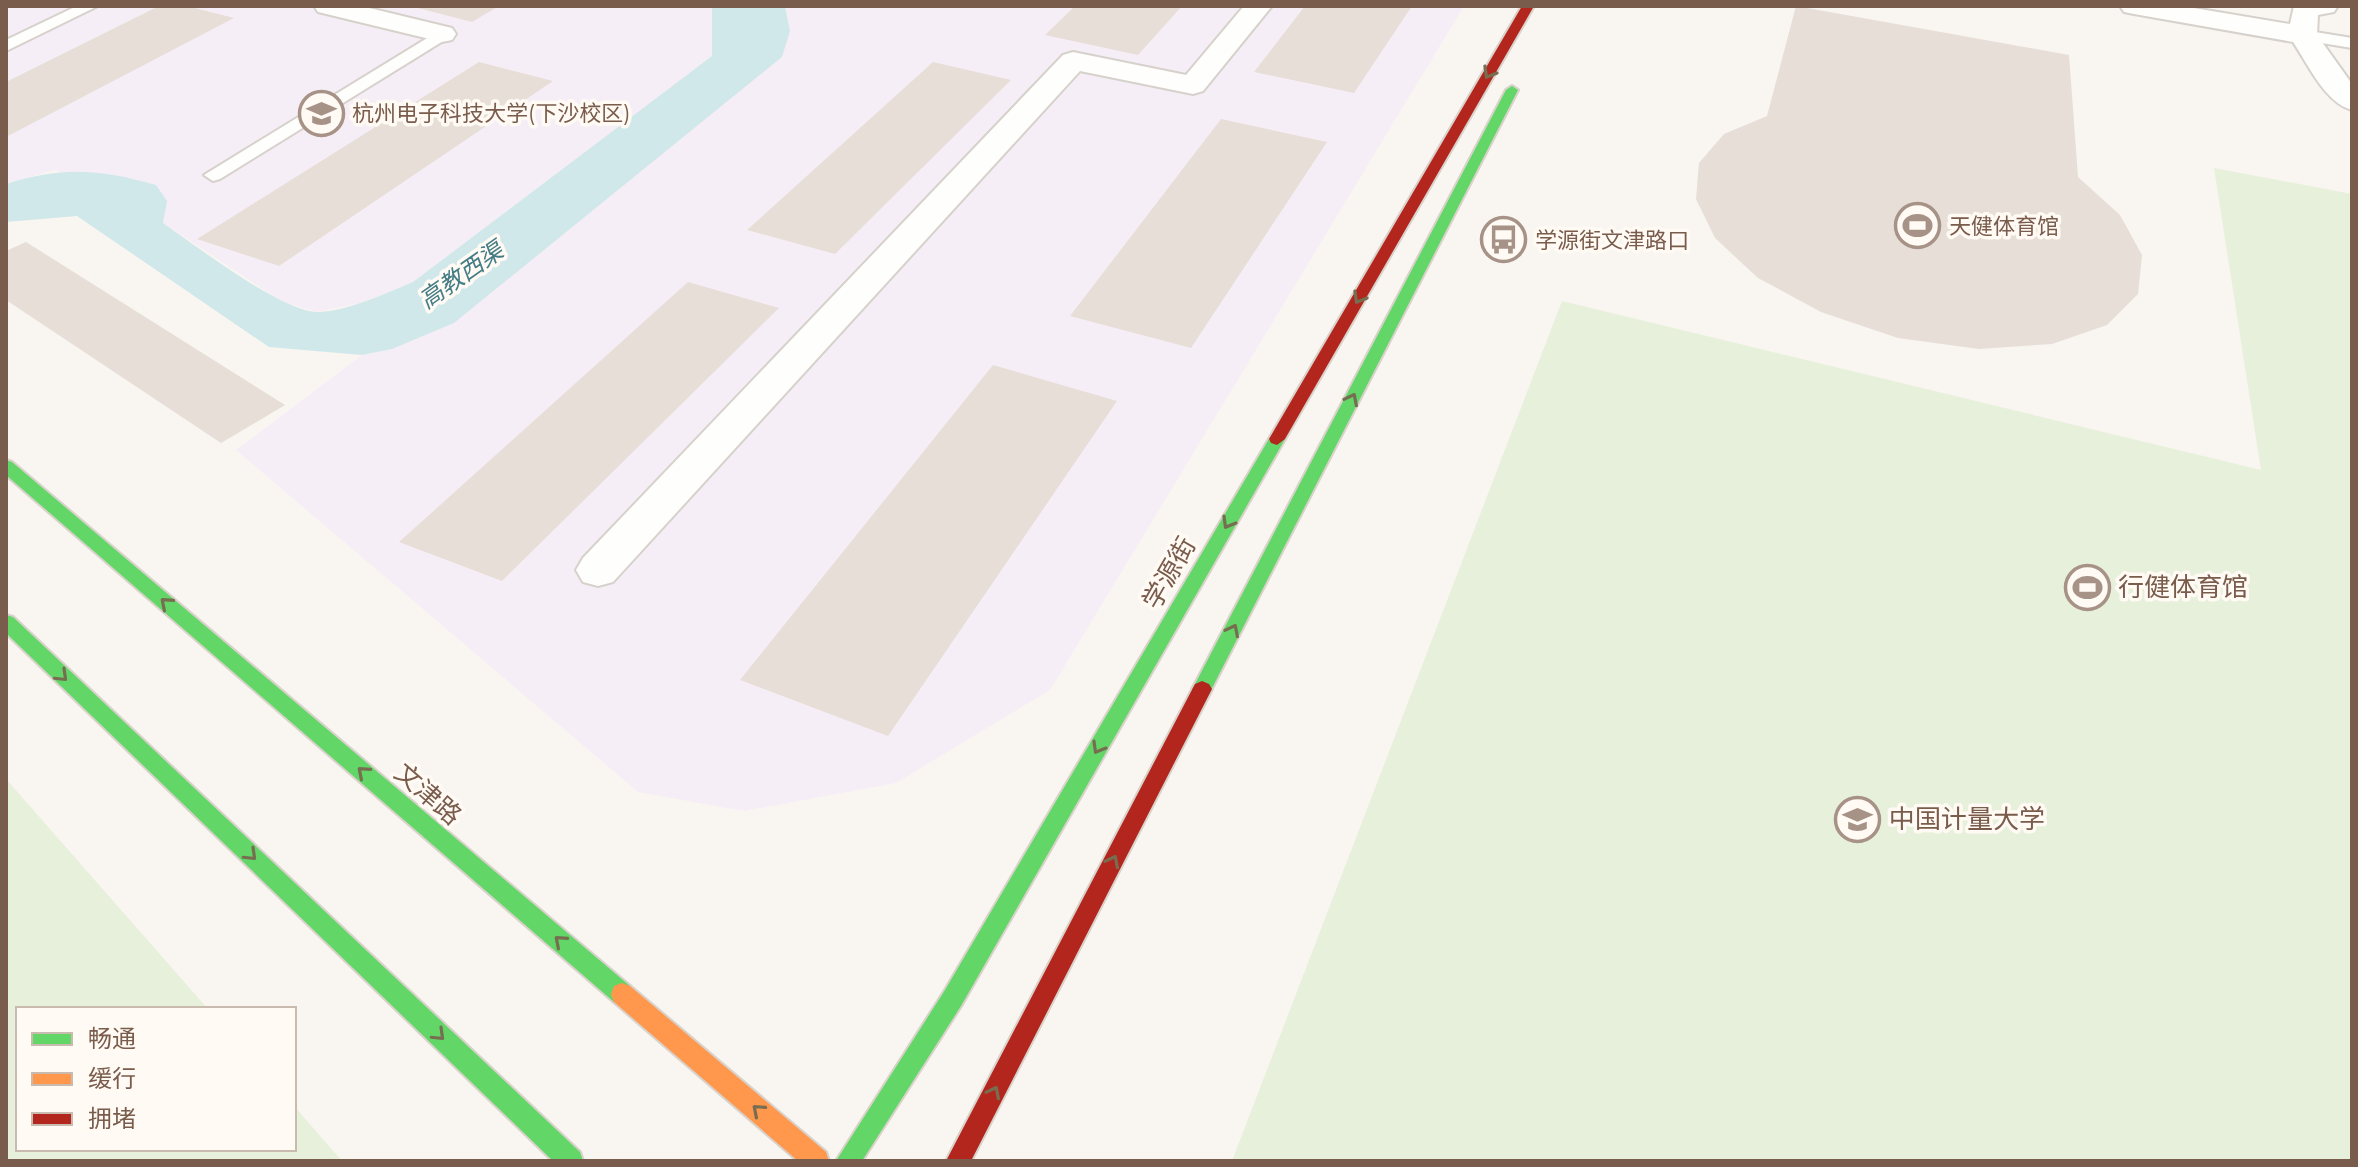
<svg xmlns="http://www.w3.org/2000/svg" width="2358" height="1167" viewBox="0 0 2358 1167" font-family="Montserrat,'Noto Sans SC',sans-serif">
	<rect width="100%" height="100%" fill="#f9f5f0"/>
	<!-- education -->
	<path fill="#f6eef6" d="M 6,6 L 712,6 L 713,56 L 413,282 L 365,302 L 316,312 L 281,301 L 163,223 L 167,201 L 54,170 L 6,184 Z
		M 785,6 L 1464,6 L 1050,690 L 896,783 L 744,811 L 638,792 L 236,450 L 362,355 L 392,349 L 790,31 Z"/>
	<!-- green -->
	<path fill="#e7f0db" d="M 2214,168 L 2352,194 L 2352,1161 L 1232,1161 L 1562,301 L 2261,470 Z
		M 6,779 L 208,1009 L 18,1009 L 18,1149 L 294,1149 L 294,1106 L 342,1161 L 6,1161 Z"/>
	<!-- water -->
	<path fill="#d0e8ea" d="M 712,6 L 785,6 L 790,31 L 782,57 L 454,323 L 392,349 L 362,355 L 269,347 L 77,216 L 6,222 L 6,184 C 62,166 100,169 156,185 L 167,201 L 163,223 C 195,245 283,313 319,312 C 351,310 384,294 413,282 L 712,56 Z"/>
	<!-- building -->
	<path fill="#e6ded7" d="M 159,6 L 187,6 L 234,18 L 6,137 L 6,82 Z
		M 410,6 L 499,6 L 472,22 Z
		M 1075,6 L 1182,6 L 1138,55 L 1045,35 Z
		M 1305,6 L 1412,6 L 1354,93 L 1254,72 Z
		M 1796,6 L 2069,55 L 2078,177 L 2120,215 L 2142,255 L 2138,294 L 2107,325 L 2052,344 L 1979,349 L 1898,338 L 1821,312 L 1758,278 L 1715,238 L 1696,199 L 1699,163 L 1724,134 L 1767,116 Z
		M 479,62 L 553,81 L 279,266 L 197,239 Z
		M 933,62 L 1011,80 L 835,254 L 747,230 Z
		M 1221,119 L 1327,142 L 1191,348 L 1070,316 Z
		M 26,242 L 285,405 L 221,443 L 6,300 L 6,251 Z
		M 688,282 L 779,308 L 502,581 L 399,542 Z
		M 993,365 L 1117,401 L 888,736 L 740,680 Z"/>
	<g fill="none" stroke-linecap="round" stroke-linejoin="round">
		<defs>
			<path id="lane" d="M 77,6 L 98,6 L 6,51 L 6,40 Z
				M 442,29 L 448,30 L 448,38 L 220,179 L 213,181 L 204,175 Z
				M 2303,30 L 2352,38 L 2352,48 L 2297,39 L 2297,31 Z"/>
			<path id="street" d="M 314,6 L 361,6 L 452,28 L 456,34 L 452,40 L 442,42 L 318,12 Z
				M 1244,6 L 1272,6 L 1203,91 L 1193,94 L 1080,71 L 613,582 L 598,586 L 583,582 L 576,570 L 583,558 L 1063,55 L 1073,52 L 1186,75 Z
				M 2120,6 L 2182,6 L 2290,24 L 2294,6 L 2338,6 L 2334,12 L 2318,15 L 2317,35 L 2352,84 L 2352,110 C 2325,103 2308,64 2293,42 L 2134,14 L 2124,12 Z"/>
			<path id="fast" d="M 1512,86 L 1518,90 L 1209,694 L 1202,697 L 1195,694 L 1192,689 L 1195,684 L 1506,90 Z
				M 1277,433 L 1285,439 L 961,1006 L 862,1161 L 836,1161 L 945,990 L 1269,439 Z
				M 6,460 L 12,462 L 630,986 L 633,994 L 630,1002 L 622,1005 L 614,1002 L 6,475 Z
				M 6,615 L 13,617 L 580,1152 L 583,1161 L 553,1161 L 6,633 Z"/>
			<path id="slow" d="M 622,983 L 630,986 L 826,1152 L 829,1161 L 798,1161 L 614,1002 L 611,994 L 614,986 Z"/>
			<path id="jam" d="M 1522,6 L 1534,6 L 1285,439 L 1277,445 L 1271,443 L 1269,439 Z
				M 1202,681 L 1209,684 L 1212,689 L 971,1161 L 946,1161 L 1195,684 Z"/>
		</defs>
		<!-- lane casing -->
		<use href="#lane" stroke="#d7d1cb" stroke-width="4"/>
		<!-- street casing -->
		<use href="#street" stroke="#d7d1cb" stroke-width="4"/>
		<!-- fast casing -->
		<use href="#fast" stroke="#d9d2cb" stroke-width="4"/>
		<!-- slow casing -->
		<use href="#slow" stroke="#d9d2cb" stroke-width="4"/>
		<!-- jam casing -->
		<use href="#jam" stroke="#d9d2cb" stroke-width="4"/>
		<!-- lane -->
		<use href="#lane" fill="#fefefd" fill-rule="evenodd"/>
		<!-- street -->
		<use href="#street" fill="#fefefd" fill-rule="evenodd"/>
		<!-- fast -->
		<use href="#fast" fill="#63d668" fill-rule="evenodd"/>
		<!-- slow -->
		<use href="#slow" fill="#ff974d" fill-rule="evenodd"/>
		<!-- jam -->
		<use href="#jam" fill="#b3261e" fill-rule="evenodd"/>
	</g>
	<!-- one-way arrows -->
	<defs><path id="oneway-chevron" d="M-2-3.5L2.5 0L-2 3.5" fill="none" stroke-width="1.6" stroke-linecap="round" stroke-linejoin="round" transform="scale(2)"/></defs>
	<g stroke="#776e51">
		<use href="#oneway-chevron" transform="translate(1489 73) rotate(120)"/>
		<use href="#oneway-chevron" transform="translate(1359 298) rotate(120)"/>
		<use href="#oneway-chevron" transform="translate(1352 399) rotate(-63)"/>
		<use href="#oneway-chevron" transform="translate(1228 523) rotate(120)"/>
		<use href="#oneway-chevron" transform="translate(166 603) rotate(-139)"/>
		<use href="#oneway-chevron" transform="translate(1233 630) rotate(-63)"/>
		<use href="#oneway-chevron" transform="translate(62 676) rotate(44)"/>
		<use href="#oneway-chevron" transform="translate(1098 748) rotate(120)"/>
		<use href="#oneway-chevron" transform="translate(363 772) rotate(-139)"/>
		<use href="#oneway-chevron" transform="translate(251 855) rotate(44)"/>
		<use href="#oneway-chevron" transform="translate(1113 861) rotate(-63)"/>
		<use href="#oneway-chevron" transform="translate(560 941) rotate(-139)"/>
		<use href="#oneway-chevron" transform="translate(439 1035) rotate(44)"/>
		<use href="#oneway-chevron" transform="translate(994 1092) rotate(-63)"/>
		<use href="#oneway-chevron" transform="translate(758 1110) rotate(-139)"/>
	</g>
	<!-- icons -->
	<defs>
		<symbol id="university-ring" viewBox="-11 -11 22 22"><circle r="9.5" fill="#fffaf3" stroke="#a69286" stroke-width="1.5"/><path d="M0-5L7-2L0 1L-7-2ZM-4 1L0 2.5L4 1V4Q0 6-4 4Z" fill="#a69286"/></symbol>
		<symbol id="stadium-ring" viewBox="-11 -11 22 22"><circle r="9.5" fill="#fffaf3" stroke="#a69286" stroke-width="1.5"/><path d="M0-5a6.5 5 0 1 0 0 10a6.5 5 0 1 0 0-10ZM-3.5-1.8h7v3.6h-7Z" fill="#a69286"/></symbol>
		<symbol id="bus-ring" viewBox="-11 -11 22 22"><circle r="9.5" fill="#fffaf3" stroke="#a69286" stroke-width="1.5"/><path d="M-5-6H5V4H4V6H2V4H-2V6H-4V4H-5ZM-3.5-4V0h7V-4ZM-3.5 1.2v1.5H-2V1.2ZM2 1.2v1.5H3.5V1.2Z" fill="#a69286"/></symbol>
	</defs>
	<g fill-rule="evenodd">
		<use href="#university-ring" x="296" y="88" width="51" height="51"/>
		<use href="#stadium-ring" x="1892" y="200" width="51" height="51"/>
		<use href="#bus-ring" x="1478" y="214" width="51" height="51"/>
		<use href="#stadium-ring" x="2062" y="562" width="51" height="51"/>
		<use href="#university-ring" x="1832" y="794" width="51" height="51"/>
	</g>
	<g text-anchor="middle" dominant-baseline="central" stroke-width="7" stroke-linejoin="round" paint-order="stroke">
		<!-- far-poi labels -->
		<g font-size="22" fill="#7a5c4d" stroke="#fffaf3" text-anchor="start">
			<text x="352" y="113">杭州电子科技大学(下沙校区)</text>
			<text x="1949" y="226">天健体育馆</text>
			<text x="1535" y="240">学源街文津路口</text>
		</g>
		<!-- far-water labels -->
		<g font-size="24" font-style="italic" fill="#437c86" stroke="#fffaf3">
			<text transform="translate(461 275) rotate(-35)">高教西渠</text>
		</g>
		<!-- street labels -->
		<g font-size="26" fill="#7a5c4d" stroke="#fffaf3">
			<text transform="translate(1169 573) rotate(-60)">学源街</text>
			<text transform="translate(428 794) rotate(41)">文津路</text>
		</g>
		<!-- poi labels -->
		<g font-size="26" fill="#7a5c4d" stroke="#fffaf3" text-anchor="start">
			<text x="2118" y="587">行健体育馆</text>
			<text x="1889" y="819">中国计量大学</text>
		</g>
	</g>
	<!-- border -->
	<rect width="2358" height="1167" fill="none" stroke="#7a5c4d" stroke-width="16"/>
	<!-- legend -->
	<rect x="16" y="1007" width="280" height="144" fill="#fffaf3" stroke="#cabbb1" stroke-width="2"/>
	<rect x="32" y="1033" width="40" height="12" fill="#63d668" stroke="#cabbb1" stroke-width="2"/>
	<text x="88" y="1047" font-size="24" fill="#7a5c4d">畅通</text>
	<rect x="32" y="1073" width="40" height="12" fill="#ff974d" stroke="#cabbb1" stroke-width="2"/>
	<text x="88" y="1087" font-size="24" fill="#7a5c4d">缓行</text>
	<rect x="32" y="1113" width="40" height="12" fill="#b3261e" stroke="#cabbb1" stroke-width="2"/>
	<text x="88" y="1127" font-size="24" fill="#7a5c4d">拥堵</text>
</svg>
